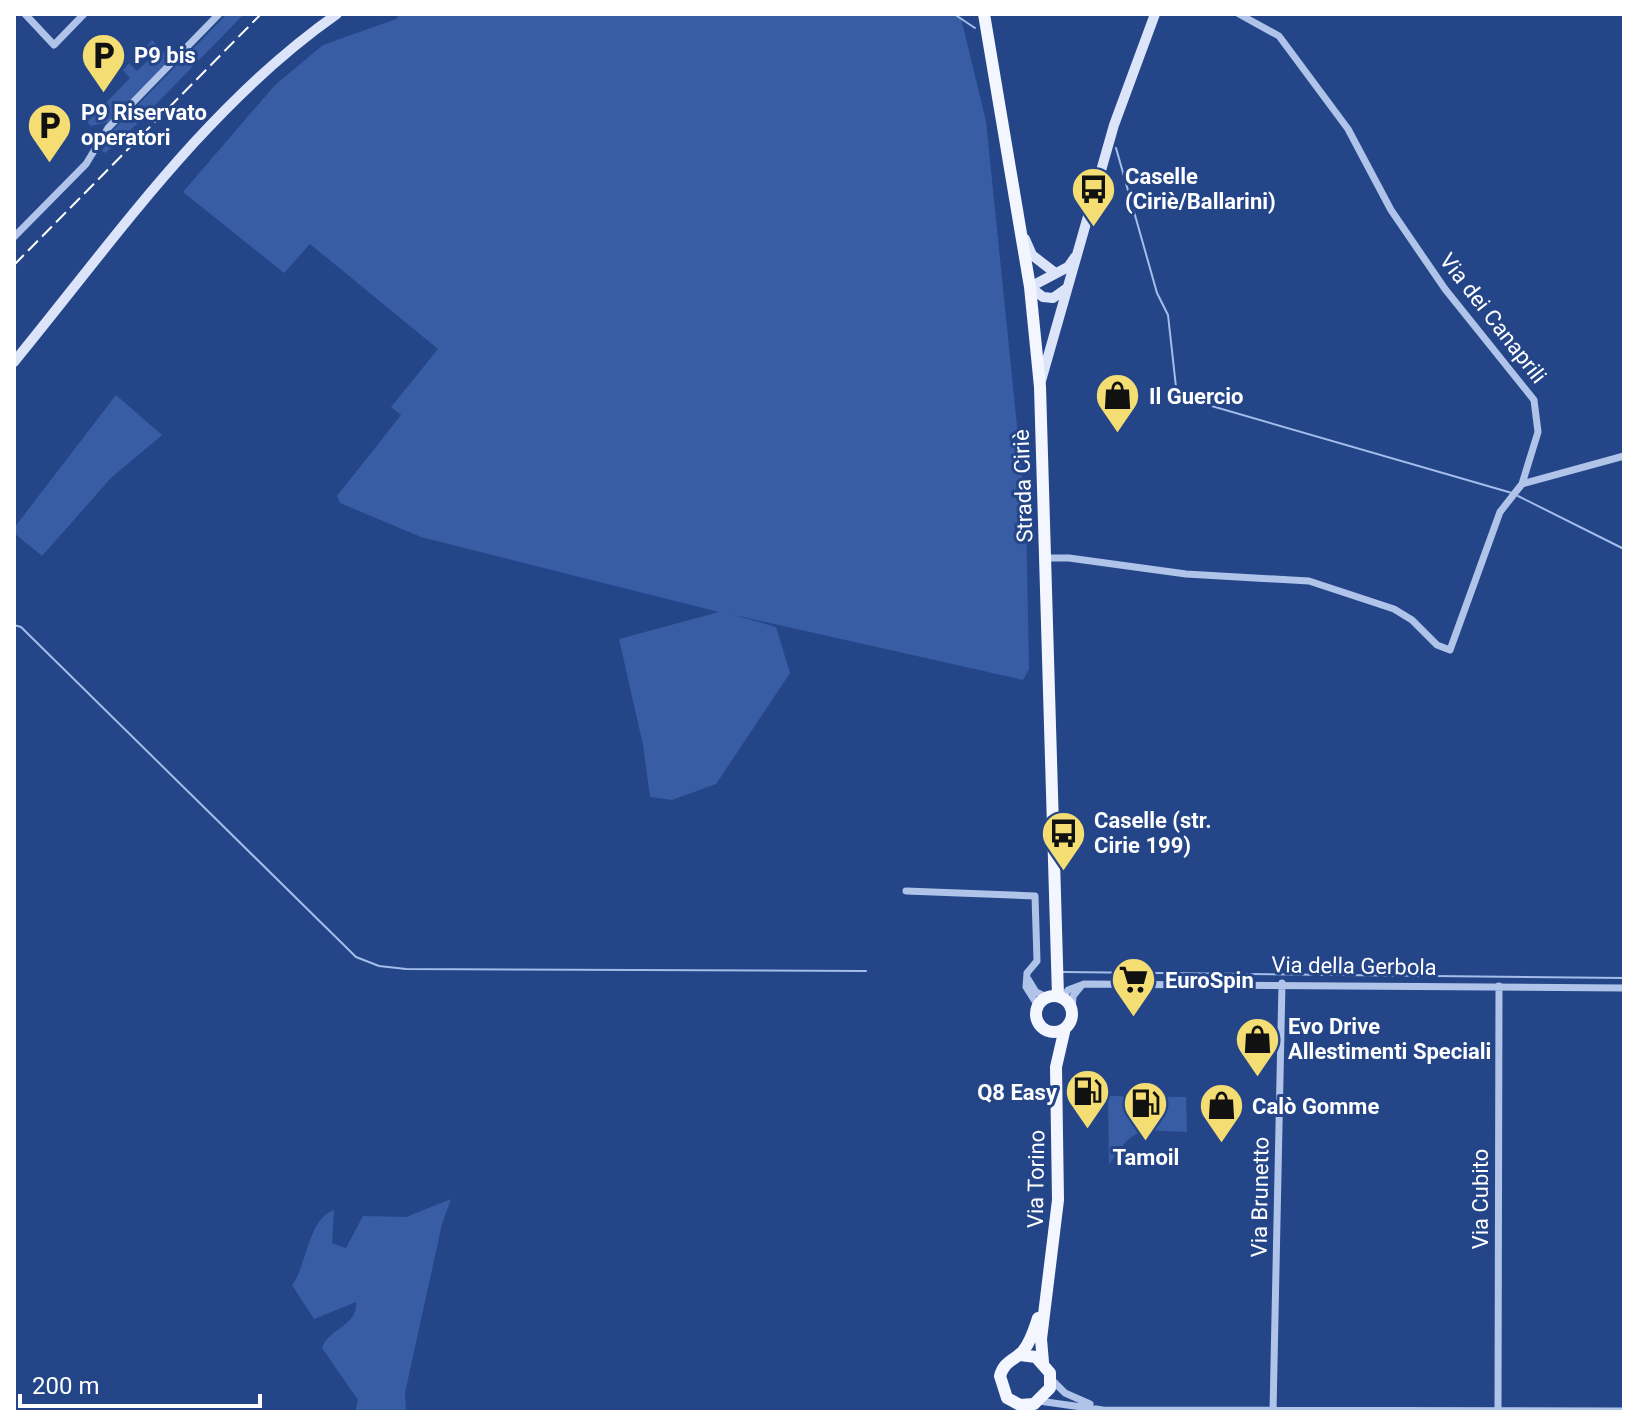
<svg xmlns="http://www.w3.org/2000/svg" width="1638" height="1426" viewBox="0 0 1638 1426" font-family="Roboto,sans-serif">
	<rect width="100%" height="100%" fill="#244588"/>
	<!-- green -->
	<path fill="#385da5" d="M 227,14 L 244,14 L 121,140 L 105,153 L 102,151 L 112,131 Z
		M 399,14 L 960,14 L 986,121 L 1026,514 L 1029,669 L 1023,680 L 730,614 L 776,627 L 790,673 L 716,784 L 672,800 L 650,797 L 643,745 L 619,639 L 719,612 L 421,537 L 340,503 L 337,496 L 401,415 L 391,407 L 438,349 L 310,244 L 284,273 L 183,192 L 275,85 L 323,45 L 396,19 Z
		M 152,40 L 170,59 L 109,122 L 91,126 L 87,122 L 130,78 L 123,70 L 129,63 L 137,71 L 154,55 L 147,46 Z
		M 116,395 L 162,435 L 111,478 L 42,556 L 14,533 L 14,528 Z
		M 1108,1096 L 1186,1097 L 1187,1132 C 1140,1131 1136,1123 1109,1165 Z
		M 451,1199 L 442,1224 L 405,1393 L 406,1412 L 355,1412 L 358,1400 L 322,1348 C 329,1328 358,1326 356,1302 L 314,1319 L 292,1285 C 308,1264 307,1220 334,1210 L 332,1243 L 346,1248 L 363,1216 L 406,1217 Z"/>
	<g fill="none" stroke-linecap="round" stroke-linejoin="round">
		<!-- stream -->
		<path stroke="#a4bdea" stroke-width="2" d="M 954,14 L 975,28
			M 1116,148 L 1157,293 L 1168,315 L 1177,396 L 1512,493
			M 1518,496 L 1624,549
			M 14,625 L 21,627 L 356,957 L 379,966 L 406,969 L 866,971
			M 1063,972 L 1624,978"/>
		<!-- street -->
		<path stroke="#b0c4e9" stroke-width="7" d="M 25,14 L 54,45 L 84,14
			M 14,237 L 86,164 L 108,128 L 219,14
			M 1522,484 L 1624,456
			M 1045,558 L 1069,558 L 1186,574 L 1309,581 L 1394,609 L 1412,620 L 1437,645 L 1450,650 L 1500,512 L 1522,484 L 1538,432 L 1534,400 L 1445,289 L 1391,210 L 1348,129 L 1279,36 L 1239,14
			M 906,891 L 1035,896 L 1037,961 L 1027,973 L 1026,987 L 1038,1006
			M 1028,979 L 1036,992 L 1046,997
			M 1063,998 L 1068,990 L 1084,984 L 1624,988
			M 1072,1012 L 1073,996 L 1082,985
			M 1051,1379 L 1065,1393 L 1090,1404
			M 1039,1401 L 1103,1410 L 1624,1411
			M 1273,1412 L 1282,983
			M 1498,1412 L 1499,986"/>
		<!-- secondary -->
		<path stroke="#dbe4f8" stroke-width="10" d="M 1025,239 L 1032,255 L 1054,272
			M 1067,288 L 1053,298 L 1043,297 L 1030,287 L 1068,267 L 1075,257
			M 14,362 C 114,240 207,105 337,14
			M 1041,381 L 1114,125 L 1155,14"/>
		<!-- primary -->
		<path stroke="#f3f6fe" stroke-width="12" d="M 984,14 L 1030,287 L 1040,387 L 1058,996
			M1036 1014a18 18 0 1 1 36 0a18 18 0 1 1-36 0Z
			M 1020,1355 L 1036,1357 L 1050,1373 L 1050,1388 L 1034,1404 L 1020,1405 L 1007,1398 L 1000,1376 C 1004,1361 1014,1361 1023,1351 C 1031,1341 1034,1330 1038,1318
			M 1043,1362 L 1041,1339 L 1058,1200 L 1056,1067 L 1065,1028"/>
		<!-- rail -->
		<path stroke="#fff" stroke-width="2" stroke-dasharray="14 6" stroke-linecap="butt" d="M 14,265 L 261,14"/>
	</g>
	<!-- icons -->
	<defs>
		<symbol id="parking-pin" viewBox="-11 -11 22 30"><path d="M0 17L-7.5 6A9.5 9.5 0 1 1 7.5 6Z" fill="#f4dd73" stroke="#244588"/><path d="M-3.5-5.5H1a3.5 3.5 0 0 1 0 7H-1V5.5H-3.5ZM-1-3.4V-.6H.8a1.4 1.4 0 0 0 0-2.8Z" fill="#111"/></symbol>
		<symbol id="bus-pin" viewBox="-11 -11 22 30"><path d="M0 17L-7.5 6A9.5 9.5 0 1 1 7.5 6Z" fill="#f4dd73" stroke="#244588"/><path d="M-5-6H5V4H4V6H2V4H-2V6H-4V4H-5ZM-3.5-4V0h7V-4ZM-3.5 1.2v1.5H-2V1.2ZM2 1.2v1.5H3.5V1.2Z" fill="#111"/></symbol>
		<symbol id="shop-pin" viewBox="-11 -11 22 30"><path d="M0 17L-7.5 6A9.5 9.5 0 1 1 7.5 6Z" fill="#f4dd73" stroke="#244588"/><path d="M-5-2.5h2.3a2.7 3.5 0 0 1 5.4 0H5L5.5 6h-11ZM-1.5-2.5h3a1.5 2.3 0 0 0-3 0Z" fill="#111"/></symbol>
		<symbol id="supermarket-pin" viewBox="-11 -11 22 30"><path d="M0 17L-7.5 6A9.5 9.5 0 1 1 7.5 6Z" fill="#f4dd73" stroke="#244588"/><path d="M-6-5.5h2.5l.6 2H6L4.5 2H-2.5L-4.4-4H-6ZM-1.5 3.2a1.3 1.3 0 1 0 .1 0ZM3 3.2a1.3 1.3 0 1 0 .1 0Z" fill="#111"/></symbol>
		<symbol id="fuel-pin" viewBox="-11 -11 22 30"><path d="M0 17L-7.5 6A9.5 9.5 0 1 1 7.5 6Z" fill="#f4dd73" stroke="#244588"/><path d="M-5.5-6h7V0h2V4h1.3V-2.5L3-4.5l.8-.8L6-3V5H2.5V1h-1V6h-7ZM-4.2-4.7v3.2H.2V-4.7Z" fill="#111"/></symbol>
	</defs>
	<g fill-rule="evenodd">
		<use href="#parking-pin" x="78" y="30" width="51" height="69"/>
		<use href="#parking-pin" x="24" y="100" width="51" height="69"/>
		<use href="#bus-pin" x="1068" y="164" width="51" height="69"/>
		<use href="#shop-pin" x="1092" y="370" width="51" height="69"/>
		<use href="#bus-pin" x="1038" y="808" width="51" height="69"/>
		<use href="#supermarket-pin" x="1108" y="954" width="51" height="69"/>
		<use href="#shop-pin" x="1232" y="1014" width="51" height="69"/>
		<use href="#fuel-pin" x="1062" y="1066" width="51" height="69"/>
		<use href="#fuel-pin" x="1120" y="1078" width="51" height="69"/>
		<use href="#shop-pin" x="1196" y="1080" width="51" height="69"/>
	</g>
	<g text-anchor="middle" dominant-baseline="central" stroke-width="6" stroke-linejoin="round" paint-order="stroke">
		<!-- poi labels -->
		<g font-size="22" font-weight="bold" fill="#fff" stroke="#244588" text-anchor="start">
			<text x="134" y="55">P9 bis</text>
			<text x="81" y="112">P9 Riservato<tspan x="81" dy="25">operatori</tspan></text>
			<text x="1125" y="176">Caselle<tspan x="1125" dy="25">(Ciriè/Ballarini)</tspan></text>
			<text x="1149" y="396">Il Guercio</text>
			<text x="1094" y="820">Caselle (str.<tspan x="1094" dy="25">Cirie 199)</tspan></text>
			<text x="1165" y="980">EuroSpin</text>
			<text x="1288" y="1026">Evo Drive<tspan x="1288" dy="25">Allestimenti Speciali</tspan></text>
			<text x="1057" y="1092" text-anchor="end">Q8 Easy</text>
			<text x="1252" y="1106">Calò Gomme</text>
			<text x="1146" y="1157" text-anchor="middle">Tamoil</text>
		</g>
		<!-- street labels -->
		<g font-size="22" fill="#fff" stroke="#244588">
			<text transform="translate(1493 318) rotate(52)">Via dei Canaprili</text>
			<text transform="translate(1023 486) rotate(-92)">Strada Ciriè</text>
			<text transform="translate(1354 966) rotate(1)">Via della Gerbola</text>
			<text transform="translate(1036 1179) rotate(-89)">Via Torino</text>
			<text transform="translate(1260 1197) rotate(-89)">Via Brunetto</text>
			<text transform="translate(1480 1199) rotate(-90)">Via Cubito</text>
		</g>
	</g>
	<!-- border -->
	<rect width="1638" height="1426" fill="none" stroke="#ffffff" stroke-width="32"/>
	<!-- scale -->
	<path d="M20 1394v12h240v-12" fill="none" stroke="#ffffff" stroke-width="4"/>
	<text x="32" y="1394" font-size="24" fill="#ffffff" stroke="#244588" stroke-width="6" paint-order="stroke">200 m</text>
</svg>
